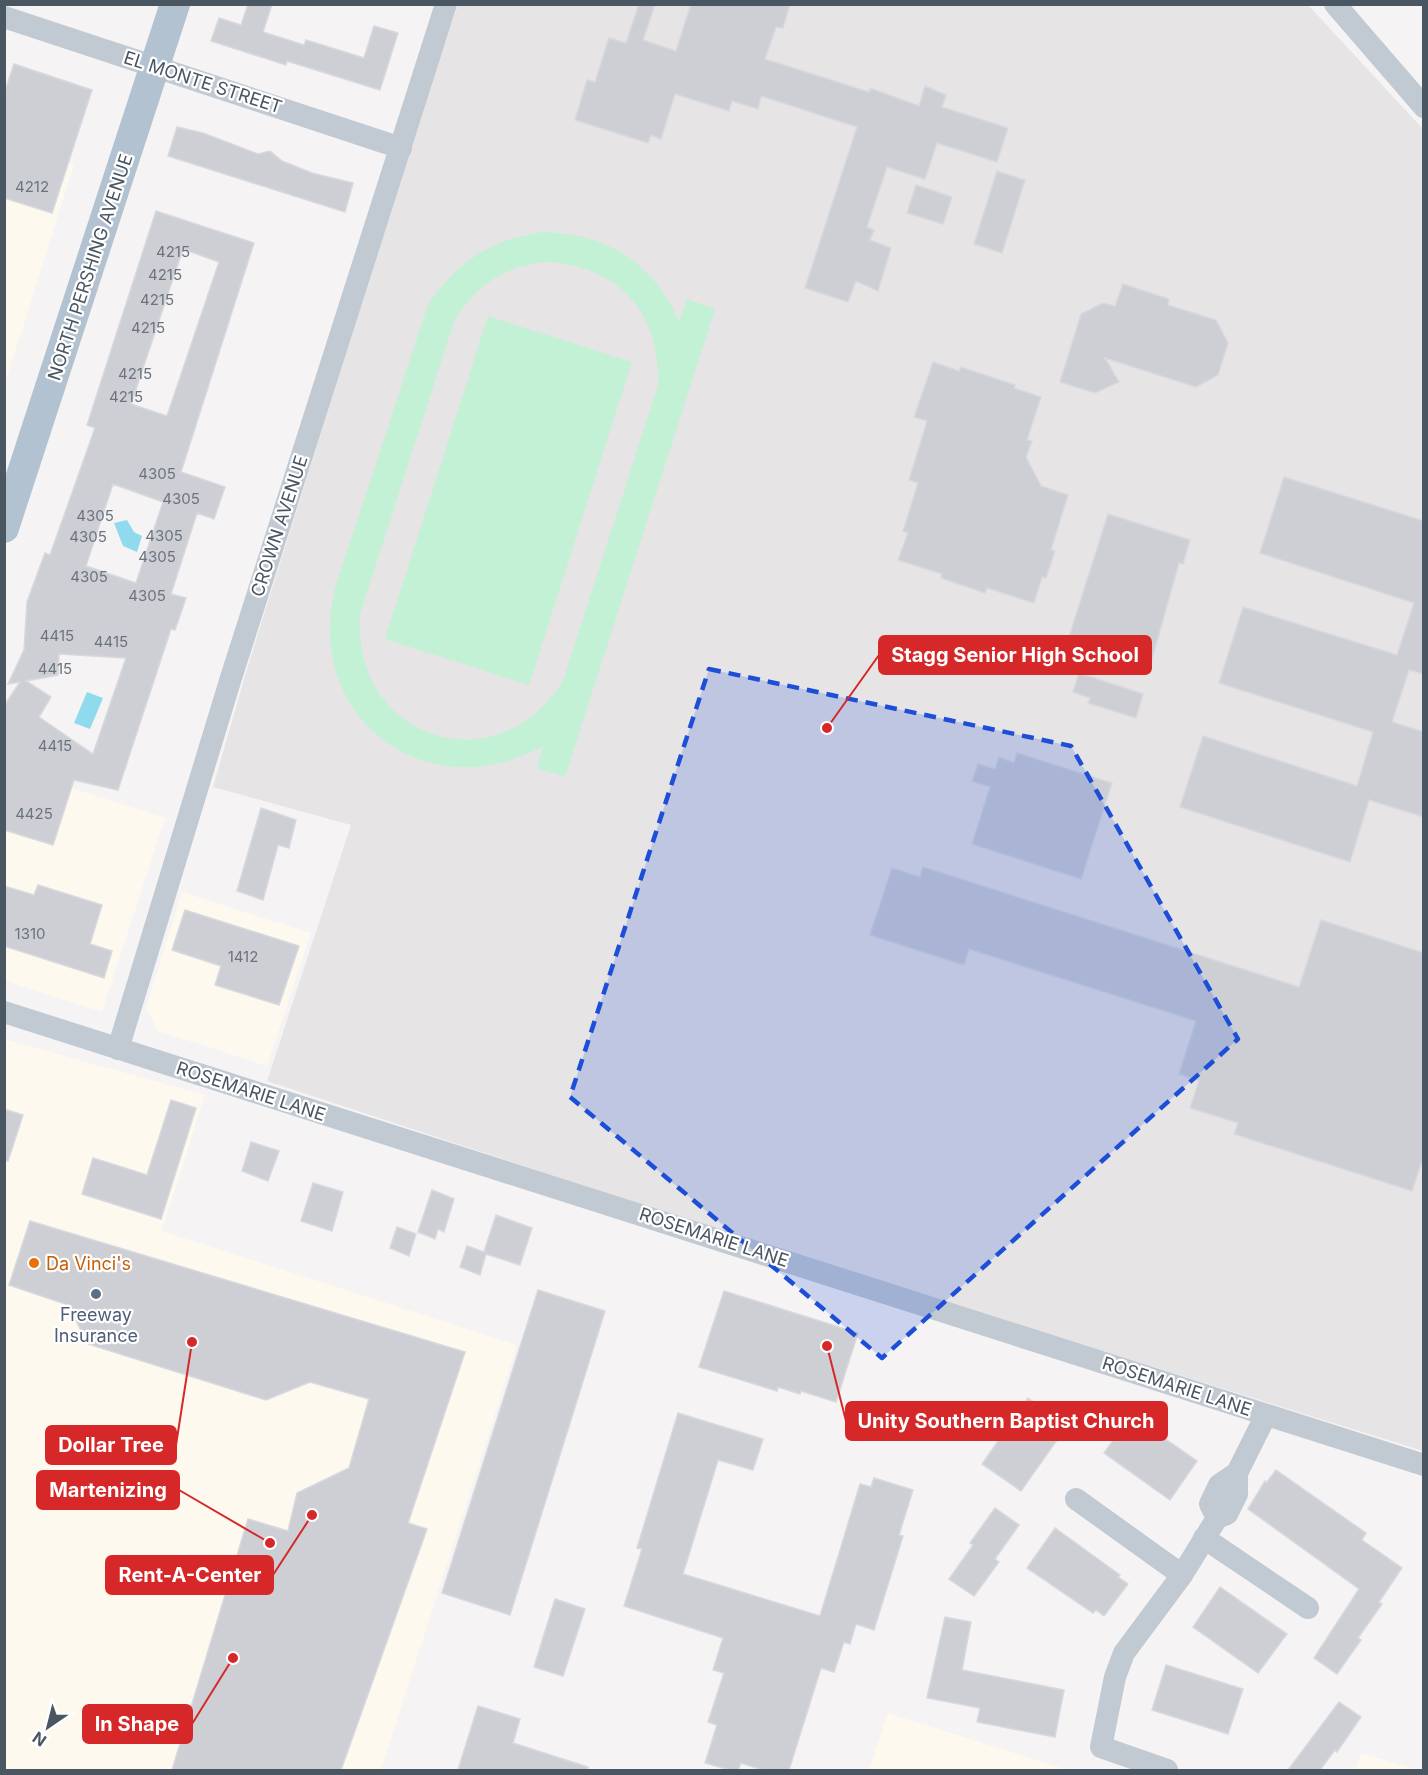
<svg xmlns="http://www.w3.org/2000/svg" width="1428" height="1775" viewBox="0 0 1428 1775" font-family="Inter,sans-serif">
	<rect width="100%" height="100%" fill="#f5f3f3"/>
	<!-- commercial -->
	<path fill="#fdf9ef" d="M 5,142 L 74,165 L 5,384 Z
		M 5,766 L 165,818 L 102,1012 L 5,981 Z
		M 182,892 L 311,933 L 267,1066 L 158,1031 L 146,1008 Z
		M 4,1039 L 205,1095 L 162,1231 L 517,1345 L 381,1770 L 5,1770 Z
		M 888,1713 L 1068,1770 L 869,1770 Z
		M 1361,1753 L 1418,1770 L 1355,1770 Z"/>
	<!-- education -->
	<path fill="#e6e4e5" d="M 458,5 L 1308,5 L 1423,129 L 1423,1451 L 757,1243 L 267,1081 L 351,825 L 213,787 L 247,669 L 411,144 Z"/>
	<!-- pitch -->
	<path fill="#c3f1d5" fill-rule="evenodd" d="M 545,232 C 609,235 652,262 679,321 L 687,299 L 715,309 L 565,777 L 537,768 L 543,746 C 427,811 303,718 335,588 L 428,305 C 457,261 493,238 545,232 ZM 546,262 C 618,265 661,313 658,385 L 563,681 C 496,788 351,738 360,614 L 455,319 C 477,285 505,266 546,262 Z
		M 488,316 L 632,362 L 529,685 L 385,639 Z"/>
	<!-- water -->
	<path fill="#90daee" d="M 127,520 L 134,532 L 142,536 L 137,552 L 123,546 L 114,523 Z
		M 87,692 L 103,698 L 90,729 L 74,723 Z"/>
	<!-- building -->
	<path fill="#cdcfd5" stroke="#d7d9de" stroke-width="1.5" fill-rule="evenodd" d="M 248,4 L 272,4 L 263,32 L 304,45 L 306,40 L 364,58 L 374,26 L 398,33 L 380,90 L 287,61 L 286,65 L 211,41 L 219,18 L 241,25 Z
		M 639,4 L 655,4 L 643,40 L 676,51 L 691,4 L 790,4 L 783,28 L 776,27 L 765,59 L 869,92 L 870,88 L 919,106 L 925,86 L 946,95 L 942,107 L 1008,128 L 997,162 L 937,143 L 925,179 L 887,167 L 867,227 L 874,230 L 870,240 L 891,248 L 878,291 L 856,281 L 848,302 L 805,288 L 857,127 L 761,96 L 758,109 L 732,101 L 729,111 L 675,94 L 661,139 L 651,135 L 648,143 L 575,120 L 587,80 L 595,82 L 609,38 L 626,43 Z
		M 14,64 L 92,90 L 52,213 L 4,198 L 4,94 Z
		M 177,127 L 203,133 L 258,154 L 270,151 L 282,161 L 312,173 L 353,183 L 345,212 L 168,156 Z
		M 997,171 L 1025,180 L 1002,253 L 974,244 Z
		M 916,185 L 952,197 L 943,224 L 907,213 Z
		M 156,211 L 254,243 L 181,472 L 225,487 L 214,519 L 197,513 L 171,594 L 186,598 L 175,630 L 171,629 L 118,790 L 74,780 L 53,845 L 4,830 L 4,706 L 20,682 L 8,684 L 24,650 L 27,602 L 45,553 L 50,555 L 95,428 L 87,425 ZM 183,249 L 219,262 L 167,416 L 131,404 ZM 113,484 L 163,502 L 136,583 L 86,566 ZM 59,654 L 126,658 L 93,754 L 39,717 L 51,697 L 26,681 L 58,675 Z
		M 1123,284 L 1169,299 L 1168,305 L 1216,320 L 1228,343 L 1218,375 L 1196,387 L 1105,358 L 1119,382 L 1095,393 L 1060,382 L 1081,314 L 1103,303 L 1115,306 Z
		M 933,362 L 959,371 L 961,367 L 1015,385 L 1014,388 L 1041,397 L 1027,440 L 1032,441 L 1026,457 L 1041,486 L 1068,495 L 1051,550 L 1055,551 L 1046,578 L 1042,577 L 1034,603 L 987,588 L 985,593 L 941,578 L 942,574 L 898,560 L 908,533 L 903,531 L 918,483 L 909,480 L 927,421 L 914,417 Z
		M 1284,477 L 1424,521 L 1424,674 L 1409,670 L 1392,722 L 1424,732 L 1424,817 L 1369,800 L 1350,862 L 1180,807 L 1203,736 L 1357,786 L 1373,732 L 1219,683 L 1243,607 L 1397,655 L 1414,603 L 1260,553 Z
		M 1108,514 L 1190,540 L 1183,564 L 1179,563 L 1151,663 L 1069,637 Z
		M 1079,673 L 1143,694 L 1136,718 L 1088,703 L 1090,698 L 1073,692 Z
		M 1017,753 L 1112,783 L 1081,879 L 972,844 L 990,787 L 972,781 L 978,764 L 995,769 L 999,757 L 1014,763 Z
		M 261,808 L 296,820 L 289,848 L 278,845 L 263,900 L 237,891 Z
		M 923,867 L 1299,987 L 1321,920 L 1424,953 L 1424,1155 L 1412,1191 L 1234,1134 L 1238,1123 L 1190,1108 L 1199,1081 L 1179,1074 L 1196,1021 L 969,949 L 964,965 L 870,935 L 892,868 L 920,877 Z
		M 38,885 L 102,905 L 90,944 L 112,951 L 104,978 L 4,946 L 4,886 L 34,895 Z
		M 185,910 L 299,946 L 279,1005 L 215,985 L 221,966 L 172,950 Z
		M 171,1100 L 196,1108 L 161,1219 L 82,1194 L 93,1158 L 147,1175 Z
		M 4,1109 L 23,1115 L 8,1161 L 4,1161 Z
		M 251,1142 L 279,1151 L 268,1181 L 242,1171 Z
		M 313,1183 L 343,1192 L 332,1231 L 301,1221 Z
		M 432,1190 L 454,1199 L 444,1232 L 438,1229 L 435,1239 L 418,1232 Z
		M 496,1215 L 532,1228 L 520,1265 L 486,1254 L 480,1275 L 460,1267 L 467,1246 L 484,1252 Z
		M 30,1221 L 465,1352 L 408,1523 L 427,1529 L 341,1770 L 172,1770 L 248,1519 L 288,1531 L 297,1493 L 349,1468 L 369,1399 L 310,1382 L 266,1400 L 88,1344 L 68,1305 L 9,1285 Z
		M 397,1227 L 416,1234 L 409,1256 L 390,1248 Z
		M 538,1290 L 605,1311 L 510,1615 L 442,1593 Z
		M 724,1291 L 858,1333 L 836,1402 L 801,1391 L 800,1394 L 778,1387 L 777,1391 L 699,1367 Z
		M 1028,1398 L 1067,1426 L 1021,1491 L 982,1464 Z
		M 678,1413 L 763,1439 L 753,1470 L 718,1460 L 683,1574 L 820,1616 L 860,1484 L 871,1487 L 874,1478 L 913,1490 L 899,1535 L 903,1536 L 874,1630 L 856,1624 L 850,1644 L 844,1642 L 834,1672 L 821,1668 L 789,1770 L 763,1770 L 741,1763 L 738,1770 L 730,1770 L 705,1763 L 717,1725 L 708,1722 L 724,1673 L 713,1670 L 723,1638 L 624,1606 L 642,1549 L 637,1548 Z
		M 1131,1415 L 1197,1461 L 1170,1500 L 1104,1453 Z
		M 1276,1470 L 1366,1533 L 1362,1540 L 1402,1568 L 1379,1602 L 1382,1604 L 1358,1638 L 1361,1640 L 1337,1674 L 1314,1658 L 1359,1589 L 1248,1509 L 1265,1481 L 1267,1482 Z
		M 995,1508 L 1019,1525 L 995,1559 L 999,1562 L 974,1596 L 949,1579 L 973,1545 L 970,1543 Z
		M 1055,1528 L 1120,1575 L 1118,1577 L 1128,1584 L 1104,1616 L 1096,1610 L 1093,1613 L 1027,1568 Z
		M 1220,1587 L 1287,1634 L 1258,1673 L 1193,1627 Z
		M 555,1599 L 585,1609 L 563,1676 L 534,1667 Z
		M 945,1617 L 971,1622 L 962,1670 L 1064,1690 L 1055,1737 L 977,1722 L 980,1708 L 927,1698 Z
		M 1166,1665 L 1243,1689 L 1228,1734 L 1152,1710 Z
		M 1339,1702 L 1361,1717 L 1337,1752 L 1335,1750 L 1320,1770 L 1288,1770 Z
		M 478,1706 L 520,1719 L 513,1743 L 588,1767 L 588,1770 L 458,1770 Z"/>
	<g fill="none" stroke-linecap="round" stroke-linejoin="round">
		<!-- minor -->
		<path stroke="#c1cad2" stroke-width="22" d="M 1335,4 L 1424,107
			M 4,17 L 401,148
			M 4,1012 L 1424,1465
			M 118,1049 L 230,681 L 446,4
			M 1076,1499 L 1182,1575
			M 1217,1518 L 1210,1504 L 1219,1485 L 1237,1473
			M 1204,1538 L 1308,1608
			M 1167,1770 L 1101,1747 L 1115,1677 L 1124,1653 L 1182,1575 L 1217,1518 L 1227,1514 L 1237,1494 L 1237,1473 L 1266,1415"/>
		<!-- major -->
		<path stroke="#b3c2d1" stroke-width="30" d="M 4,528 L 175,4"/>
	</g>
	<!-- marked area -->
	<path fill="#1d4ed8" fill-opacity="0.2" stroke="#1d4ed8" stroke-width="4.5" stroke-dasharray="12 8" stroke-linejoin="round" d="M 709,669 L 1071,746 L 1238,1039 L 882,1358 L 570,1097 Z"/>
	<!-- markers -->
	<circle fill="#e8710a" stroke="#fff" stroke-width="2" cx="34" cy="1263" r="6"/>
	<circle fill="#5c6f8a" stroke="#fff" stroke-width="2" cx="96" cy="1294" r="6"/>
	<g text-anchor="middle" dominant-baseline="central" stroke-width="4.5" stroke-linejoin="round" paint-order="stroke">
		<!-- number labels -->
		<g font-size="15" fill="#6b747e">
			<text x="32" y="186">4212</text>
			<text x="173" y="251">4215</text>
			<text x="165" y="274">4215</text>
			<text x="157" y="299">4215</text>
			<text x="148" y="327">4215</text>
			<text x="135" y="373">4215</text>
			<text x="126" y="396">4215</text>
			<text x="157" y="473">4305</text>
			<text x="181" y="498">4305</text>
			<text x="95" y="515">4305</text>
			<text x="164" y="535">4305</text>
			<text x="88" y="536">4305</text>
			<text x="157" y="556">4305</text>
			<text x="89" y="576">4305</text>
			<text x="147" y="595">4305</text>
			<text x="57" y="635">4415</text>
			<text x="111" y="641">4415</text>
			<text x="55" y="668">4415</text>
			<text x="55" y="745">4415</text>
			<text x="34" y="813">4425</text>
			<text x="30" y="933">1310</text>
			<text x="243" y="956">1412</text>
		</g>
		<!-- street labels -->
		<g font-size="18" fill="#4a5661" stroke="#fff">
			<text transform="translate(203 82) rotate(18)">EL MONTE STREET</text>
			<text transform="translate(90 267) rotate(-72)">NORTH PERSHING AVENUE</text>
			<text transform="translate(279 526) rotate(-72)">CROWN AVENUE</text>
			<text transform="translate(251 1091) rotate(18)">ROSEMARIE LANE</text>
			<text transform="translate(714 1237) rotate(18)">ROSEMARIE LANE</text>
			<text transform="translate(1177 1386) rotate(18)">ROSEMARIE LANE</text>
		</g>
		<!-- food labels -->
		<g font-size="18" fill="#c56008" stroke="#fff" text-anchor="start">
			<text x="46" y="1263">Da Vinci's</text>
		</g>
		<!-- service labels -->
		<g font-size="18" fill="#4e5e75" stroke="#fff">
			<text x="96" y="1314">Freeway<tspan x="96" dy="21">Insurance</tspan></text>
		</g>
	</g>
	<!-- callouts -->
	<path fill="none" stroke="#d62828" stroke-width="2" d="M827 728L879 655M827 1346L846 1421M192 1342L176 1445M270 1543L179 1490M312 1515L273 1575M233 1658L192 1724"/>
	<g fill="#d62828" stroke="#fff" stroke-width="2">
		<circle cx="827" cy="728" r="6"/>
		<circle cx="827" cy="1346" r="6"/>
		<circle cx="192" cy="1342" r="6"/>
		<circle cx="270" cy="1543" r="6"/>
		<circle cx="312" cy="1515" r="6"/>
		<circle cx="233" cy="1658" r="6"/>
	</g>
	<g fill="#d62828" stroke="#d62828" stroke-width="2">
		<rect x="879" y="636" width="272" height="38" rx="6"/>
		<rect x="846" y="1402" width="321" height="38" rx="6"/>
		<rect x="46" y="1426" width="130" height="38" rx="6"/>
		<rect x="37" y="1471" width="142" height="38" rx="6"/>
		<rect x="106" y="1556" width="167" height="38" rx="6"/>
		<rect x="83" y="1705" width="109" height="38" rx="6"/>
	</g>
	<g font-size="20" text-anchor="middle" font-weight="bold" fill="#fff">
		<text x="1015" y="662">Stagg Senior High School</text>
		<text x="1006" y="1428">Unity Southern Baptist Church</text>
		<text x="111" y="1452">Dollar Tree</text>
		<text x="108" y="1497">Martenizing</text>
		<text x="190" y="1582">Rent-A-Center</text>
		<text x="137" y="1731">In Shape</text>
	</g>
	<!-- border -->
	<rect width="1428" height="1775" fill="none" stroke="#4a5661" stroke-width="12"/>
	<!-- north arrow -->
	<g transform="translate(48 1727) rotate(215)" stroke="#ffffff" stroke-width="4.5" paint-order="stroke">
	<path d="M0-4.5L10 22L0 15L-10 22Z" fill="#4a5661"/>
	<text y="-9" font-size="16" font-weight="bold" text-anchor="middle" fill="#4a5661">N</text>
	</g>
</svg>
